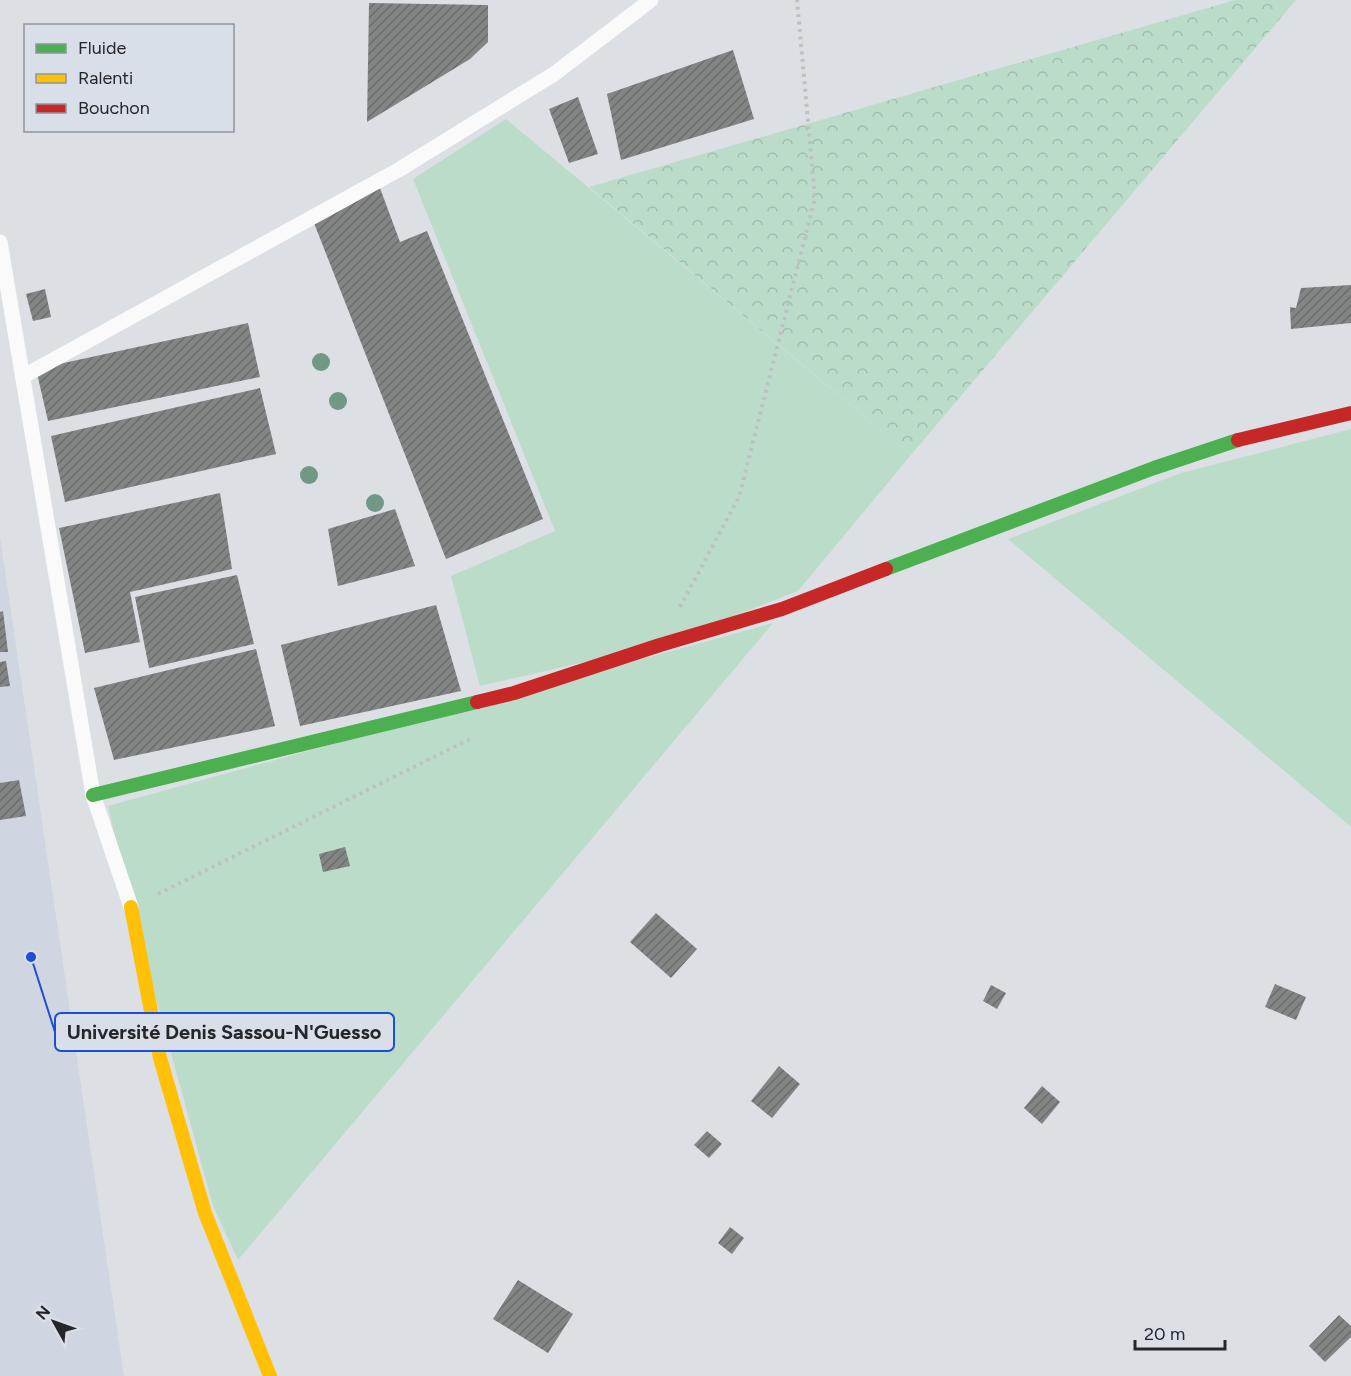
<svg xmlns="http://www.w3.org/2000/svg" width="1351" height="1376" viewBox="0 0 1351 1376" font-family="Figtree,sans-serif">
	<defs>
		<pattern id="forest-crowns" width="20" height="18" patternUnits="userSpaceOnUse" patternTransform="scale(1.5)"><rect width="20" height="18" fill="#bcdcca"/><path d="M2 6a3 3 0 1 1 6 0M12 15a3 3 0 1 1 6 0" fill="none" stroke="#a1bdae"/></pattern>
		<pattern id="building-hatch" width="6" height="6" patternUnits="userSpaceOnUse" patternTransform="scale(1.5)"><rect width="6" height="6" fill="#838484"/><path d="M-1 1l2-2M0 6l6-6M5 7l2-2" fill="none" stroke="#6b6c6c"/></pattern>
	</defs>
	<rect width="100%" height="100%" fill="#dce0e4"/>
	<!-- built -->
	<path fill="#d0d6e1" d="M 0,537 L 124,1376 L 0,1376 Z"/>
	<!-- grass -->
	<path fill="#bcdcca" d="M 506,119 L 911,455 L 798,591 L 660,645 L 480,686 L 451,576 L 555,531 L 413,179 Z
		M 1351,429 L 1351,827 L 1008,539 L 1181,473 Z
		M 773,623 L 238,1260 L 213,1206 L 131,907 L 108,806 Z"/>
	<!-- forest -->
	<path fill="url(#forest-crowns)" d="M 1235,0 L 1296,0 L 911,455 L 589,187 Z"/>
	<!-- building -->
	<path fill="url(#building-hatch)" d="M 369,3 L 488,5 L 488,42 L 470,59 L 367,122 Z
		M 733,50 L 754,119 L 621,160 L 607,94 Z
		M 578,97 L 598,154 L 569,163 L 549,109 Z
		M 380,188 L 400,242 L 427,231 L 543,519 L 446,559 L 312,218 Z
		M 1351,285 L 1351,323 L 1291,329 L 1290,307 L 1296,308 L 1301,288 Z
		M 45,289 L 51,317 L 33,321 L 26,294 Z
		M 248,323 L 260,377 L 48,421 L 36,369 Z
		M 260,388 L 276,454 L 65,502 L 51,436 Z
		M 220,493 L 232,569 L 130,592 L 140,642 L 85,653 L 59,528 Z
		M 395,509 L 415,566 L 338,586 L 328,529 Z
		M 237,575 L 254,644 L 149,668 L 135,597 Z
		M 436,605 L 461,691 L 300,726 L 281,645 Z
		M 3,611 L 8,652 L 0,652 L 0,612 Z
		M 256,649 L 275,726 L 114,760 L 94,688 Z
		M 6,661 L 10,686 L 0,687 L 0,662 Z
		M 19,780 L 26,816 L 0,820 L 0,783 Z
		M 345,847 L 350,866 L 323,872 L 319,854 Z
		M 656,913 L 697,949 L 671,978 L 630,942 Z
		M 1275,984 L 1306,997 L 1296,1020 L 1265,1007 Z
		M 991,985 L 1006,993 L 997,1009 L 983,1001 Z
		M 779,1066 L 800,1084 L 772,1118 L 751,1101 Z
		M 1042,1086 L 1060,1102 L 1042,1124 L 1024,1108 Z
		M 707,1131 L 722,1144 L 709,1158 L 694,1145 Z
		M 730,1227 L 744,1238 L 732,1254 L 718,1243 Z
		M 518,1280 L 573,1314 L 548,1353 L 493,1319 Z
		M 1339,1315 L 1351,1326 L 1351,1337 L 1325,1362 L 1309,1346 Z"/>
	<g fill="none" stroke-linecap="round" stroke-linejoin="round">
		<!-- path -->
		<path stroke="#bfc0c1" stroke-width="4" stroke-dasharray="3 4.5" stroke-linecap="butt" d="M 680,607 L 739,497 L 815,198 L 797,0
			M 158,894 L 474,737"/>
		<!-- lane -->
		<path stroke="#fafafb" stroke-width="15" d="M 0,242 L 93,795 L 131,907
			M 24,376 L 400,169 L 554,74 L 651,0"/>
		<!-- fast -->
		<path stroke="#4caf50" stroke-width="14" d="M 886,569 L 1154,468 L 1238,440
			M 93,795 L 477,702"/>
		<!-- slow -->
		<path stroke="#ffc107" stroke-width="14" d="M 131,907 L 160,1058 L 205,1213 L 270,1376"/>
		<!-- jam -->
		<path stroke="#c62828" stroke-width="14" d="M 1238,440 L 1351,413
			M 477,702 L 514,693 L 660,645 L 782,609 L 886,569"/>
	</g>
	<!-- trees -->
	<g fill="#719785">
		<circle cx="321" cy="362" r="9"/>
		<circle cx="338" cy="401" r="9"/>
		<circle cx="309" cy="475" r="9"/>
		<circle cx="375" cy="503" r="9"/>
	</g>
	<!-- callouts -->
	<path fill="none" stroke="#1d4ed8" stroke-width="2" d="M31 957L55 1032"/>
	<circle fill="#1d4ed8" stroke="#d8dfe8" stroke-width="2" cx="31" cy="957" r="6"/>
	<rect fill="#d8dfe8" stroke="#1d4ed8" stroke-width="2" x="55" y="1013" width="339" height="38" rx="6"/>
	<g font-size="20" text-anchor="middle" font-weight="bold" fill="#24262a">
		<text x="224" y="1039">Université Denis Sassou-N'Guesso</text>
	</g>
	<!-- legend -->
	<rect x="24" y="24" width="210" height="108" fill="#d8dfe8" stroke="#90959c" stroke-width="1.5"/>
	<rect x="36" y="44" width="30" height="9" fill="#4caf50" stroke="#90959c" stroke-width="1.5"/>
	<text x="78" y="54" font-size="18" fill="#24262a">Fluide</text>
	<rect x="36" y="74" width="30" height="9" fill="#ffc107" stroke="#90959c" stroke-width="1.5"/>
	<text x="78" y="84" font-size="18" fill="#24262a">Ralenti</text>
	<rect x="36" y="104" width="30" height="9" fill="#c62828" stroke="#90959c" stroke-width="1.5"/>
	<text x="78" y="114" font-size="18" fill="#24262a">Bouchon</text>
	<!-- north arrow -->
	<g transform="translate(54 1322) rotate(310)" stroke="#d8dfe8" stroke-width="4.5" paint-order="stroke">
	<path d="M0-4.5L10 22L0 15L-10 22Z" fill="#24262a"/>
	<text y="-9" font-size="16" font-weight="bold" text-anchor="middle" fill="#24262a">N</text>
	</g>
	<!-- scale -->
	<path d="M1135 1340v9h90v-9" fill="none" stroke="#24262a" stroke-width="3"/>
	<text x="1144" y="1340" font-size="18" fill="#24262a" stroke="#d8dfe8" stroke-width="4.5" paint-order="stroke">20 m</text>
</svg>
